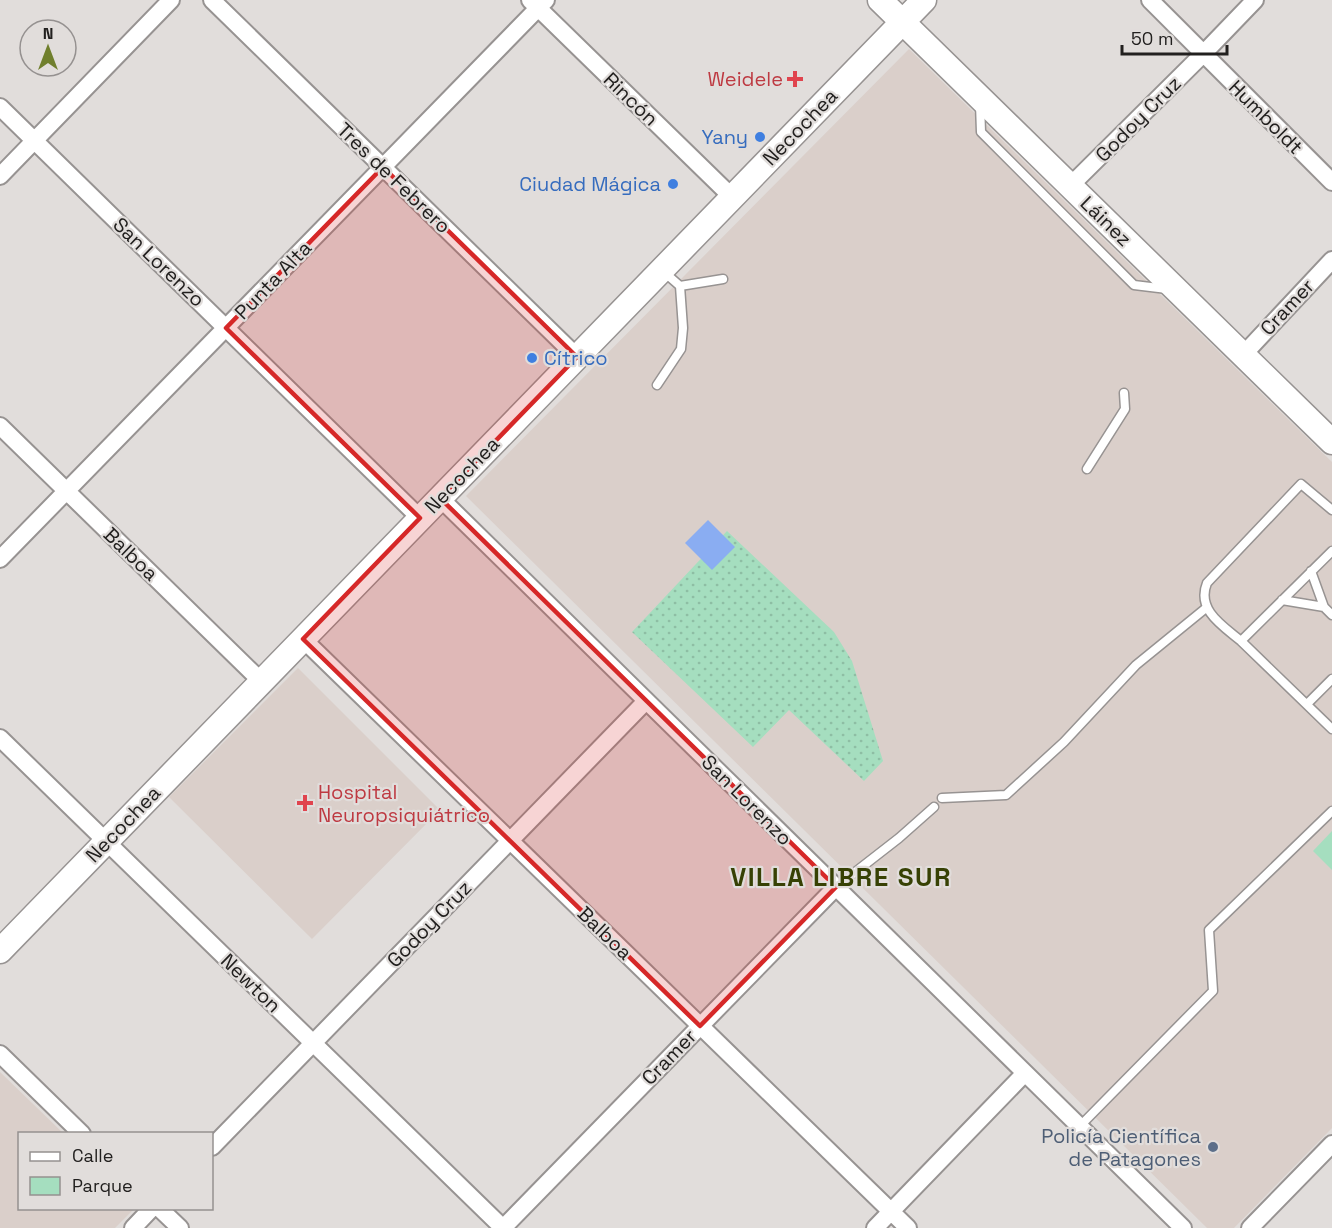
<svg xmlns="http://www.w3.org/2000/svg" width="1332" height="1228" viewBox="0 0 1332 1228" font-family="'Space Grotesk',sans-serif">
	<defs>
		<pattern id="green-dots" width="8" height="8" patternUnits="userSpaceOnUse" patternTransform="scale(1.5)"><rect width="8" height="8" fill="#a5debf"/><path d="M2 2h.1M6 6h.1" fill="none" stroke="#8ebea4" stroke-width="1.8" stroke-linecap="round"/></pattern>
	</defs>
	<rect width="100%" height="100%" fill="#e1dddb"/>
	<!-- built -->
	<path fill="#dacfca" d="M 909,49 L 1332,462 L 1332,1128 L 1234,1228 L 1207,1228 L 466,496 Z
		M 298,668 L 440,810 L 312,939 L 169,797 Z
		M 0,1072 L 63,1133 L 20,1134 L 20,1208 L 134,1209 L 115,1228 L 0,1228 Z"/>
	<!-- green -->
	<path fill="url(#green-dots)" d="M 727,531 L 834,632 L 852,661 L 883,761 L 864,781 L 789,710 L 753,747 L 632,632 Z"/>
	<!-- pitch -->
	<path fill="#a5debf" d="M 1332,831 L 1332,870 L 1313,851 Z"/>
	<!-- water -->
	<path fill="#8aadf2" d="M 708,520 L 735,547 L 712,570 L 685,543 Z"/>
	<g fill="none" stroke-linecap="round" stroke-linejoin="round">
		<defs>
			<path id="lane" d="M 980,104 L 981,132 L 1134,285 L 1167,289
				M 664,272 L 680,286 L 723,279
				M 657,385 L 681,349 L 683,328 L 680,286
				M 1087,469 L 1125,409 L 1124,393
				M 1332,551 L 1241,641 L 1332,729
				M 1311,571 L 1324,607 L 1332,615
				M 1282,600 L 1324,607
				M 1241,641 C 1223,626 1196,610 1207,583 L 1301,484 L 1332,510
				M 1307,704 L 1332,679
				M 942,798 L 1006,795 L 1064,742 L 1136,665 L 1206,608
				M 836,887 L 899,838 L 934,807
				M 1080,1126 L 1213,991 L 1209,930 L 1332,811"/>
			<path id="street" d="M 212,0 L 577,357
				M 530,0 L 732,197
				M 1150,0 L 1332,182
				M 0,107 L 420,518
				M 0,176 L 171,0
				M 1070,186 L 1203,54 L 1255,0
				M 1243,355 L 1332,260
				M 0,426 L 261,681
				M 440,498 L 1183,1228
				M 0,559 L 546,0
				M 303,639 L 908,1228
				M 0,738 L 503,1228
				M 0,1054 L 82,1134
				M 212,1147 L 646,701
				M 159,1208 L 180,1228
				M 133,1228 L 152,1208
				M 503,1228 L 836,887
				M 875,1228 L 1025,1073
				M 1250,1228 L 1332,1144"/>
			<path id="secondary" d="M 880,0 L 1332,442
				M 0,951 L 924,0"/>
		</defs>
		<!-- lane casing -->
		<use href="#lane" stroke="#979392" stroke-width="11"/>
		<!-- street casing -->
		<use href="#street" stroke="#979392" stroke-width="20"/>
		<!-- secondary casing -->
		<use href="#secondary" stroke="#979392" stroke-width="27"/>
		<!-- lane -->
		<use href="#lane" stroke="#fff" stroke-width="8"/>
		<!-- street -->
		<use href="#street" stroke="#fff" stroke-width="16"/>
		<!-- secondary -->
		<use href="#secondary" stroke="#fff" stroke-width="24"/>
	</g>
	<!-- marked area -->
	<path fill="#d62828" fill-opacity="0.2" stroke="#d62828" stroke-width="4.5" stroke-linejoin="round" d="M 383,167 L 577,357 L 440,498 L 836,887 L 700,1026 L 303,639 L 420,518 L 226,328 Z"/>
	<!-- markers -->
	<g fill="#e0444e" stroke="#e1dddb" stroke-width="2">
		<path d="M792 70h6v6h6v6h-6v6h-6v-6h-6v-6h6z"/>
		<path d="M302 794h6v6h6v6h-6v6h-6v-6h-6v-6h6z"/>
	</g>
	<g fill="#3f7fe0" stroke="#e1dddb" stroke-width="2">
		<circle cx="760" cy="137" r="6"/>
		<circle cx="673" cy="184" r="6"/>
		<circle cx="532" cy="358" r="6"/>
	</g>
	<circle fill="#5c6f8a" stroke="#e1dddb" stroke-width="2" cx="1213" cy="1147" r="6"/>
	<g text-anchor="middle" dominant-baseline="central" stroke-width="4.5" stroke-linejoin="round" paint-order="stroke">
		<!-- health labels -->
		<g font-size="20" fill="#be3a42" stroke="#e1dddb" text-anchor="end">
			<text x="783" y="79">Weidele</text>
			<text x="318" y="792" text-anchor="start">Hospital<tspan x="318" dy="23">Neuropsiquiátrico</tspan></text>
		</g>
		<!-- street labels -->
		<g font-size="20" fill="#22201f" stroke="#e1dddb">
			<text transform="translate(631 99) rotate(44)">Rincón</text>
			<text transform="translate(1266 117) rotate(45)">Humboldt</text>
			<text transform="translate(1138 119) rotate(-45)">Godoy Cruz</text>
			<text transform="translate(800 127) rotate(-46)">Necochea</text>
			<text transform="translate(394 178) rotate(44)">Tres de Febrero</text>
			<text transform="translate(1106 221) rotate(44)">Láinez</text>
			<text transform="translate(159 262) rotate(44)">San Lorenzo</text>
			<text transform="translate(273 280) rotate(-46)">Punta Alta</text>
			<text transform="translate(1287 307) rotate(-47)">Cramer</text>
			<text transform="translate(462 475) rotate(-46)">Necochea</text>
			<text transform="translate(131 554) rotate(44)">Balboa</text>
			<text transform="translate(747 800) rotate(45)">San Lorenzo</text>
			<text transform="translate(123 824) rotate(-46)">Necochea</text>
			<text transform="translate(429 924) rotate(-46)">Godoy Cruz</text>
			<text transform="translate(605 933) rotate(44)">Balboa</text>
			<text transform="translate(251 983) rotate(44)">Newton</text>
			<text transform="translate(669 1057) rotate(-46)">Cramer</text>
		</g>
		<!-- shop labels -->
		<g font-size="20" fill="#366cbe" stroke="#e1dddb" text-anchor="end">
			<text x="748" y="137">Yany</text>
			<text x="661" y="184">Ciudad Mágica</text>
			<text x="544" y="358" text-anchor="start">Cítrico</text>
		</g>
		<!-- service labels -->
		<g font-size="20" fill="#4e5e75" stroke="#e1dddb" text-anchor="end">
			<text x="1201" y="1136">Policía Científica<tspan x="1201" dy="23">de Patagones</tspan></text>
		</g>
		<!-- district labels -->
		<g font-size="26" font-weight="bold" letter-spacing="1.5" fill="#374104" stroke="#e1dddb">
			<text x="841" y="877">VILLA LIBRE SUR</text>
		</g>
	</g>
	<!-- legend -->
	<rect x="18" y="1132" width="195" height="78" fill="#e1dddb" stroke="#959190" stroke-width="1.5"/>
	<rect x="30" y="1152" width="30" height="9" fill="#ffffff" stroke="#959190" stroke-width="1.5"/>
	<text x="72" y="1162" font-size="18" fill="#22201f">Calle</text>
	<rect x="30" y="1177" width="30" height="18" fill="#a5debf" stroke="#959190" stroke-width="1.5"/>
	<text x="72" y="1192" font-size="18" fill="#22201f">Parque</text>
	<!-- north arrow -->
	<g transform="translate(48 48)"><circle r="28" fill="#e1dddb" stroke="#959190" stroke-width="1.5"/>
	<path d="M0-4.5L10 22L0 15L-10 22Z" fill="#707f2d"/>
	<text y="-9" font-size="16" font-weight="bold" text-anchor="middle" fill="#22201f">N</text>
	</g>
	<!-- scale -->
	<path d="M1122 45v9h105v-9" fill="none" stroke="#22201f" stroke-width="3"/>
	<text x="1131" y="45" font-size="18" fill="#22201f" stroke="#e1dddb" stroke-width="4.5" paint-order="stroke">50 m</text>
</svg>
